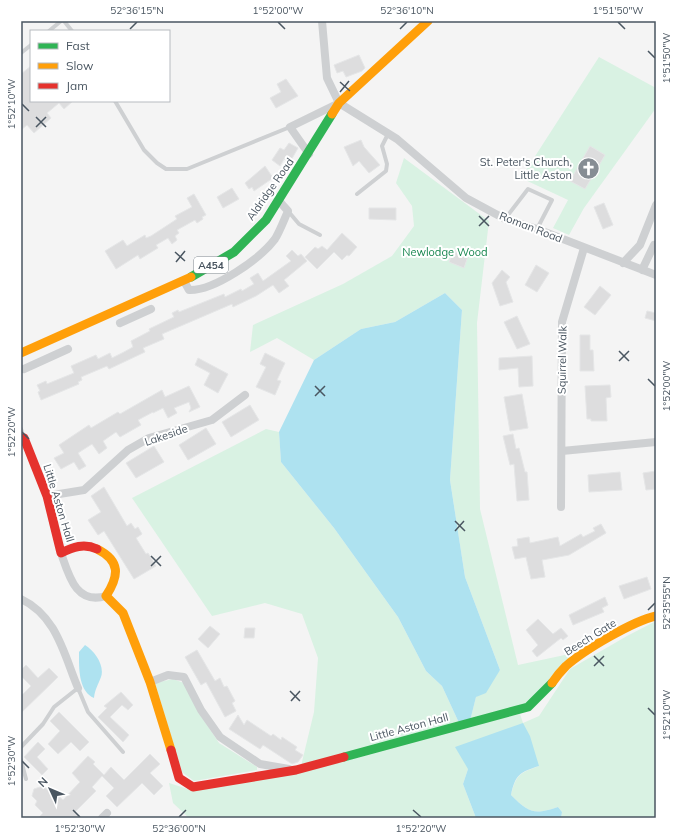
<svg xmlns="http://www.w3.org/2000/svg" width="677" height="839" viewBox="0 0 677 839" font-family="Mulish,sans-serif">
	<rect width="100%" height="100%" fill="#f4f4f4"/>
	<!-- green -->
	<path fill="#d9f2e3" d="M 599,57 L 656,88 L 656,108 L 584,208 L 569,235 L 553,228 L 568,200 L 521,178 Z
		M 404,158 L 489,221 L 477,323 L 480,509 L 518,665 L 574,653 L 526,704 L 470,721 L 476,697 L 500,670 L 465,577 L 450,480 L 462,310 L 445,293 L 395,322 L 361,329 L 314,360 L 277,338 L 250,352 L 253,325 L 343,284 L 392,256 L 414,226 L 412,206 L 396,183 Z
		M 266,429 L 279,432 L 281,462 L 334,528 L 398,617 L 426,671 L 442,686 L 460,725 L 301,766 L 314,712 L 318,658 L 302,614 L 265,603 L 212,616 L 132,498 Z
		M 656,621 L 656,818 L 561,818 L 562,812 L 558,807 C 534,815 529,813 511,795 C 516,774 520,773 539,766 L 468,769 L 463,784 L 476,818 L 189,818 L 173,803 L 169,783 L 191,790 L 520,714 L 523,723 L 539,716 L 570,669 L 627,636 Z
		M 173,679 L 184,683 L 201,716 L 219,743 L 257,767 L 257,770 L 194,781 L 182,772 L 155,683 Z"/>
	<!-- water -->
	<path fill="#aee2f0" d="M 445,293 L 462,310 L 450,480 L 465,577 L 500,670 L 486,693 L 476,697 L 470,721 L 460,725 L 442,686 L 426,671 L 398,617 L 334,528 L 281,462 L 279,432 L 314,360 L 361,329 L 395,322 Z
		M 85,645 C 95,651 105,666 101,677 C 98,685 95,689 94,698 C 78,691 79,667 79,652 Z
		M 523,723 L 530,736 L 539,766 C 520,772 515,775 511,795 C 529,813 534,815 558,807 L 562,812 L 561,818 L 476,818 L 463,784 L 468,769 L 455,747 Z"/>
	<!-- building -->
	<path fill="#ddddde" stroke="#e5e6e7" d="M 359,55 L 365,68 L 362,71 L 346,77 L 343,71 L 337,73 L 334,65 Z
		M 31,66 L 31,101 L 73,101 L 64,109 L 59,103 L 47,113 L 51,118 L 34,133 L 27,125 L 21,130 L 21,74 Z
		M 286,79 L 298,96 L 276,108 L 270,98 L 281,92 L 277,84 Z
		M 361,140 L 364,147 L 380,165 L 369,173 L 359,161 L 353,166 L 344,147 Z
		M 289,143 L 298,148 L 290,162 L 284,159 L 280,166 L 272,160 L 280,148 L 284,150 Z
		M 590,146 L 605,155 L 585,189 L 570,181 Z
		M 265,166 L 273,178 L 254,191 L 252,187 L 249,189 L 245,183 Z
		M 232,188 L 239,199 L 223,208 L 217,197 Z
		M 194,194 L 206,215 L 202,217 L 203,219 L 197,223 L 195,220 L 177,230 L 179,233 L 175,236 L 177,240 L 172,244 L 168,238 L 156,245 L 158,248 L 140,259 L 138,255 L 116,269 L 105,251 L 123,240 L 127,246 L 145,235 L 146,238 L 151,236 L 177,219 L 175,216 L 192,207 L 187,198 Z
		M 604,203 L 613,225 L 603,229 L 594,207 Z
		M 369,208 L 396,208 L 396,220 L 369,219 Z
		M 342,233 L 357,247 L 349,256 L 347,255 L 342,260 L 334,252 L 317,269 L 305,257 L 315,247 L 318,249 L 322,246 L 327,250 Z
		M 292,250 L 298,256 L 301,254 L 307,261 L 284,280 L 289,286 L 279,293 L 273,285 L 256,296 L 233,307 L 232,304 L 162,334 L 164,339 L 143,348 L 145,352 L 109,369 L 107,366 L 81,377 L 82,380 L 78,382 L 79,384 L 41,400 L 38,392 L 40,391 L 37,385 L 46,381 L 47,384 L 74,373 L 71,366 L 96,355 L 98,359 L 110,353 L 112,358 L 124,352 L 133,347 L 131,341 L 150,331 L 149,329 L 174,317 L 172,313 L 178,310 L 179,312 L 224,294 L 225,297 L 241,289 L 242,291 L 254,284 L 250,278 L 258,273 L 263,281 L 291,261 L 286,256 Z
		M 454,250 L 468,256 L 464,268 L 449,262 Z
		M 536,265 L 549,273 L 537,292 L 525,285 Z
		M 502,270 L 510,277 L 506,282 L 513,302 L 500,306 L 492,283 Z
		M 600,286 L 611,295 L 595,315 L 584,307 Z
		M 647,311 L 656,313 L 656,321 L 645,318 Z
		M 517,316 L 530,344 L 517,349 L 504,322 Z
		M 580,335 L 590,335 L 590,350 L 593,350 L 594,371 L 580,371 Z
		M 265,353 L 285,363 L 277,380 L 281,381 L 275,395 L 256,387 L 266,367 L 260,364 Z
		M 532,356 L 533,386 L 519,387 L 518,368 L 499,370 L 499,358 Z
		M 198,358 L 228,374 L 218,393 L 204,385 L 210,373 L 195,365 Z
		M 610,385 L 611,397 L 606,398 L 607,421 L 591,421 L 591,419 L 587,419 L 585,386 Z
		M 189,386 L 200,407 L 189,412 L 191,408 L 189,402 L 174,408 L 177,413 L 168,418 L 163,408 L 153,413 L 153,412 L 138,420 L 141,425 L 120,437 L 116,432 L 103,441 L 107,448 L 99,454 L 92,444 L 78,453 L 86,466 L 79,470 L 74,462 L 61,469 L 54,458 L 64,453 L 59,445 L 89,425 L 91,428 L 118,412 L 120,414 L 162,390 L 165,397 Z
		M 522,394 L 528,428 L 510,431 L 504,397 Z
		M 250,405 L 259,420 L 231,437 L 222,422 Z
		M 206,428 L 216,444 L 188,460 L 179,445 Z
		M 513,434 L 516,449 L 519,448 L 525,472 L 527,472 L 529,500 L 517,501 L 514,464 L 510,465 L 503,436 Z
		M 154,446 L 164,462 L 136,478 L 126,463 Z
		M 656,471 L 656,489 L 646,490 L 643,473 Z
		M 620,472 L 622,490 L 589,492 L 588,475 Z
		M 104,487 L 127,526 L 131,523 L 135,529 L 138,527 L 142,534 L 136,538 L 146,554 L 148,553 L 156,566 L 134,579 L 104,531 L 98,535 L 88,520 L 101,512 L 91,496 Z
		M 601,524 L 606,533 L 569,555 L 542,560 L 545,577 L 531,579 L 526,557 L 515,559 L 512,547 L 518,546 L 517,539 L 529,537 L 530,543 L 558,537 L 560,546 L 581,534 L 583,537 L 595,531 L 593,528 Z
		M 647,577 L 651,589 L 624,599 L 619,586 Z
		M 605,597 L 608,605 L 602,608 L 604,612 L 573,625 L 569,615 Z
		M 538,619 L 553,634 L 561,628 L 568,636 L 563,640 L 561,638 L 537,657 L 532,651 L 538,645 L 526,630 Z
		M 210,626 L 220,634 L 208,648 L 198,639 Z
		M 245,628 L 255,628 L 254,638 L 244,638 Z
		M 197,650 L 215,681 L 220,678 L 224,687 L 227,686 L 235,701 L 232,703 L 236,711 L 225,717 L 206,682 L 201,685 L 185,657 Z
		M 26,665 L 38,678 L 49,668 L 58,677 L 21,713 L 21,696 L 31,686 L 21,676 L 21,670 Z
		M 121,692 L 133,705 L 128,710 L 122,705 L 110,717 L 129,735 L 123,742 L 98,717 L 107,708 L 104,706 Z
		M 59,712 L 89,742 L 80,751 L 71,742 L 58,754 L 48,744 L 60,731 L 50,721 Z
		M 238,715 L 244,725 L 247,720 L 271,736 L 273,734 L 281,740 L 282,737 L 297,747 L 295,750 L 303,755 L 298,762 L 292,764 L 263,745 L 260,749 L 229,729 Z
		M 38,742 L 45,749 L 37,757 L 48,769 L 42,775 L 24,757 Z
		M 150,754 L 160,764 L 150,773 L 163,786 L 154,795 L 142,783 L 117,807 L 106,796 L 114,788 L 102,776 L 92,787 L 96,791 L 75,812 L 81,818 L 38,818 L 43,813 L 35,805 L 37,801 L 32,796 L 34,789 L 43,786 L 49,791 L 50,789 L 63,800 L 80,782 L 72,773 L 88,756 L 95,762 L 93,764 L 104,775 L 111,767 L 124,780 Z"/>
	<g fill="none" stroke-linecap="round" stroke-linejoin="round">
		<!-- lane -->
		<path stroke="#ced0d2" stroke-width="4" d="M 64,21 L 72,31
			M 49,31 L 61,21
			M 21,53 L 31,45
			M 115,101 L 144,150 L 157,163 L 166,169 L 187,169 L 290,127
			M 357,194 L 386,171 L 387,164 L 382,146 L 388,134
			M 288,211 L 299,224 L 320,235
			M 505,219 L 528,189 L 552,200 L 537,229
			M 21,429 L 24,438
			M 21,747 L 43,724 L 54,707 L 78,688 L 88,712 L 123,752
			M 21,760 L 26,779"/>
		<!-- street -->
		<path stroke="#ced0d2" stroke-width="8" d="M 322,21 L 327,78 L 339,103
			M 339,103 L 397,139 L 466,198 L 505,219 L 537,229 L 656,275
			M 309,154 L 290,127 L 337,104
			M 623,263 L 640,245 L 656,205
			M 642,270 L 654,245
			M 184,281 L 189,290 C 214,291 260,259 275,239 C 280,231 284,220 288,211 L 279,201
			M 120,323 L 151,309
			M 24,369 L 68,349
			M 562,451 L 656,442
			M 47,496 L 84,490 L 128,450 L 149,438 L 212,420 L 245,395
			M 561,507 L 562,322 L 584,248
			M 61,553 C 69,576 76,605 106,596
			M 21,599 C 57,616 64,655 78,688
			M 150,682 L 168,675 L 184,677 L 201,710 L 220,737 L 260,764 L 289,769
			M 102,818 L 107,813"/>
		<!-- fast -->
		<path stroke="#30b455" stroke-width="9" d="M 191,277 L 234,252 L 266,220 L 332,114
			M 344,757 L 528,707 L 552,683"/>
		<!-- slow -->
		<path stroke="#ff9f0a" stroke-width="9" d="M 332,114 L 339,103 L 428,21
			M 21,353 L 191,277
			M 97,549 C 121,561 119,576 106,596 L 123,613 L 150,682 L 171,750
			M 552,683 C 556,677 561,671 566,666 C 584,650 633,621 656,616"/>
		<!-- jam -->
		<path stroke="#e5322d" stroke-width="9" d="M 24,438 L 47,496 L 61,553 C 73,547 84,543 97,549
			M 171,750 L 179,778 L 193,787 L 296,770 L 344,757"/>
	</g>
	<!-- ticks -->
	<path fill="none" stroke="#4a5661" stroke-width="1.5" d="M 278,22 L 285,29M 618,22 L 625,29M 130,29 L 137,22M 400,29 L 407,22M 648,51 L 655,58M 340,82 L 350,91M 340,92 L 349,81M 22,104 L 29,111M 36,117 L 46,127M 36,127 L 46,117M 479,216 L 489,226M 479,226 L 489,216M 175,252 L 185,261M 176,262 L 185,251M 619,351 L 629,361M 619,361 L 629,351M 648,379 L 655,386M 315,386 L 325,396M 315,396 L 325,386M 22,432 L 29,439M 455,521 L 465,531M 455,531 L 464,521M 151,556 L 161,566M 151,566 L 161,556M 648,610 L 655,603M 594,656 L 604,666M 594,666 L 604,656M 290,691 L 300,701M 291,701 L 300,691M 648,708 L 655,715M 22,761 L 29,768M 73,810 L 80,817M 413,810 L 421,817M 179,817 L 186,810"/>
	<!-- icons -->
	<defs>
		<symbol id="church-disc" viewBox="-11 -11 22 22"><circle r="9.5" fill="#868d94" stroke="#fff"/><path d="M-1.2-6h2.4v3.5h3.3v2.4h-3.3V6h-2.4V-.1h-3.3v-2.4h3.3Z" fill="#fff"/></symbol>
	</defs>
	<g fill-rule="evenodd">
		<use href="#church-disc" x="576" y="156" width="25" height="25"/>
	</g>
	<g text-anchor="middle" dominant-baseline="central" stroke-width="4" stroke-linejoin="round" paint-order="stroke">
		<!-- shield labels -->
		<rect fill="#fff" stroke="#808990" stroke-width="1" x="194" y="257" width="34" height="16" rx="3"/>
		<g font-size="10" font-weight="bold" fill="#4a5661">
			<text x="211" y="265">A454</text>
		</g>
		<!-- poi labels -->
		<g font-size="11" fill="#4a5661" stroke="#fff" text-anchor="end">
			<text x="572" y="162">St. Peter's Church,<tspan x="572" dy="13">Little Aston</tspan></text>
		</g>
		<!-- street labels -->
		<g font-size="11" fill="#4a5661" stroke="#fff">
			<text transform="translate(270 189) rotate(-55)">Aldridge Road</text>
			<text transform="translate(531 227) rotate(21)">Roman Road</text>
			<text transform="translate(562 360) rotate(-89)">Squirrel Walk</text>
			<text transform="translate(166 435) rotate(-19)">Lakeside</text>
			<text transform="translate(59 503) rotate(73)">Little Aston Hall</text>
			<text transform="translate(590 637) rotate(-32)">Beech Gate</text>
			<text transform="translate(409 727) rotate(-15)">Little Aston Hall</text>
		</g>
		<!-- park labels -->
		<g font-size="11" fill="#17864f" stroke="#fff">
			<text x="445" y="252">Newlodge Wood</text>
		</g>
	</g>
	<!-- border -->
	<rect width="677" height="839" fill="none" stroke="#ffffff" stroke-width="44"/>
	<!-- legend -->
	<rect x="30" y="30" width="140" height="72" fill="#ffffff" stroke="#b7bbc0"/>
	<rect x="38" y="43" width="20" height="6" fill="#30b455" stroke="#b7bbc0"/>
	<text x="66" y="50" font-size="12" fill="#4a5661">Fast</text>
	<rect x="38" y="63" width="20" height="6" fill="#ff9f0a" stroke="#b7bbc0"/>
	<text x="66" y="70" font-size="12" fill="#4a5661">Slow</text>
	<rect x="38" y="83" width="20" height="6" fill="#e5322d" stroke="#b7bbc0"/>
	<text x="66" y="90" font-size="12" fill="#4a5661">Jam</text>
	<!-- north arrow -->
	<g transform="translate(50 789) rotate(314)" stroke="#ffffff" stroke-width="3" paint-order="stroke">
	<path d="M0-3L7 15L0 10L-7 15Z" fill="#4a5661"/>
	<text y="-6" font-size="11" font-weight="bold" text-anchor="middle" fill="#4a5661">N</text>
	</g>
	<rect x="22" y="22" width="633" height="795" fill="none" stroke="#4a5661" stroke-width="1.5"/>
	<g font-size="10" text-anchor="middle" fill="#4a5661">
		<text x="137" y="14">52°36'15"N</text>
		<text x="278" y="14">1°52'00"W</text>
		<text x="407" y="14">52°36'10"N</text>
		<text x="618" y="14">1°51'50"W</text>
		<text transform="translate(666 58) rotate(-90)" y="4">1°51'50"W</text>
		<text transform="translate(11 104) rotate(-90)" y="4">1°52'10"W</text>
		<text transform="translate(666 386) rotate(-90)" y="4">1°52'00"W</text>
		<text transform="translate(11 432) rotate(-90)" y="4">1°52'20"W</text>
		<text transform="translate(666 603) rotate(-90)" y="4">52°35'55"N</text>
		<text transform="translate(666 715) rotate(-90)" y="4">1°52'10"W</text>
		<text transform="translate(11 761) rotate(-90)" y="4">1°52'30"W</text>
		<text x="80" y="832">1°52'30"W</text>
		<text x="179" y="832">52°36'00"N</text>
		<text x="421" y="832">1°52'20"W</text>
	</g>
</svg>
